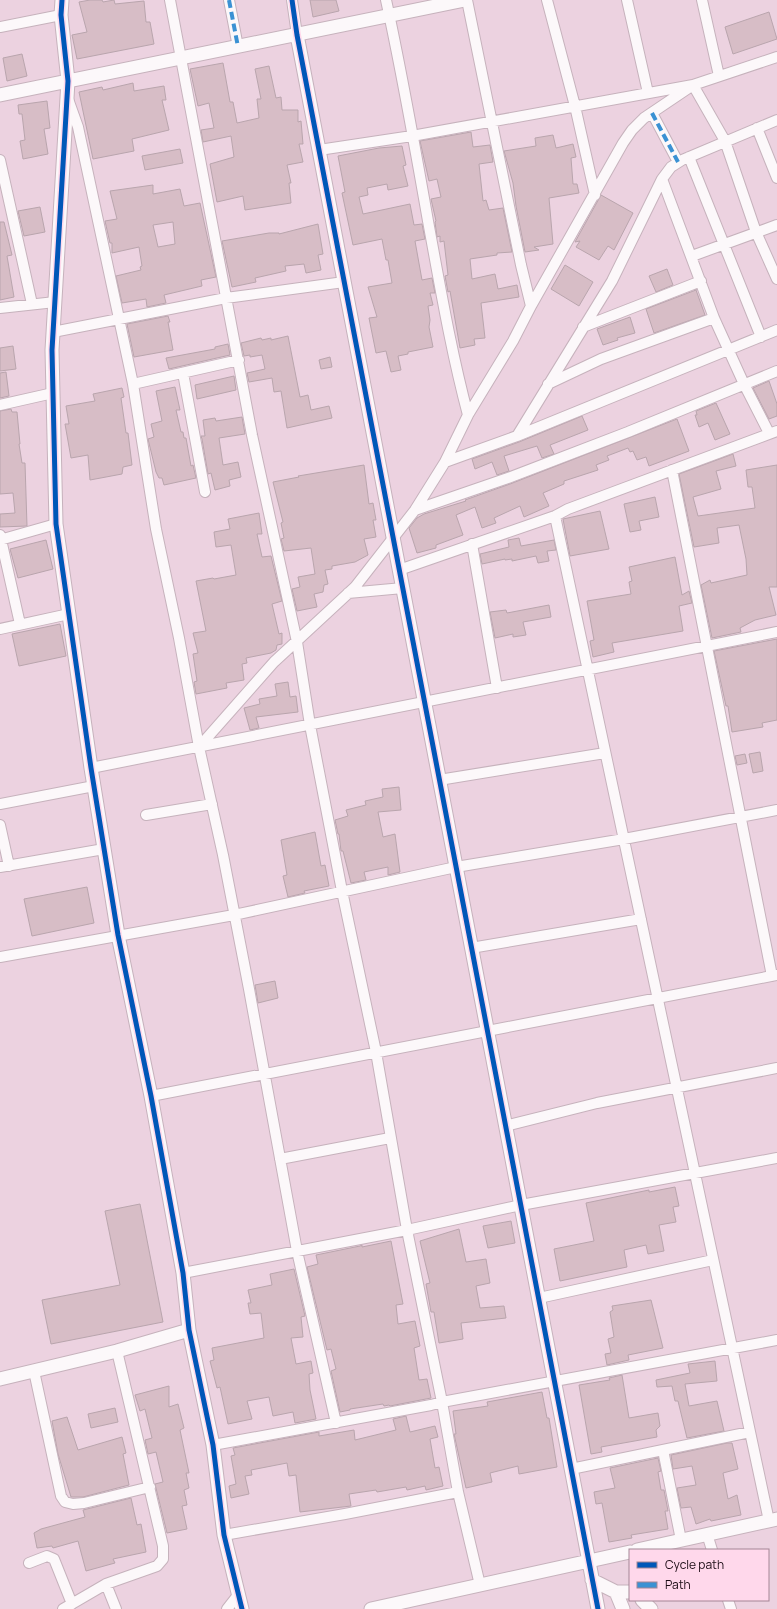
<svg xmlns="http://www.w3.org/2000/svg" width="777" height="1609" viewBox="0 0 777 1609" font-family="Manrope,sans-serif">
	<rect width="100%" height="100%" fill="#ecd2e0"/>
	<!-- building -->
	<path fill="#d7bdc6" stroke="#b9a5ad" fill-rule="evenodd" d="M 90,0 L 102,0 L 103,2 L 114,0 L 115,4 L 144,1 L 146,22 L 150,22 L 154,44 L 77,59 L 72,35 L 87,32 L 79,2 Z
		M 310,0 L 336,0 L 339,11 L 313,17 Z
		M 769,12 L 777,39 L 733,54 L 725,27 Z
		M 22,54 L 27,76 L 7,81 L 3,58 Z
		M 223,63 L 230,102 L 233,102 L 237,123 L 259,118 L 257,99 L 261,99 L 255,69 L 269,66 L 276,98 L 281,97 L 282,110 L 298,110 L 298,122 L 301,121 L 303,144 L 299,144 L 303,162 L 287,165 L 291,183 L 289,183 L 291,203 L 245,210 L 243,196 L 217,202 L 210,164 L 234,157 L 231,136 L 203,142 L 201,130 L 214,128 L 209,103 L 198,106 L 190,69 Z
		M 133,83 L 134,91 L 164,86 L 166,100 L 162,100 L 169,130 L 132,139 L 134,151 L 93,159 L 79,92 L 102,87 L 103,90 Z
		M 47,101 L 50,128 L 44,129 L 48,154 L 23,159 L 20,141 L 25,140 L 22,114 L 19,114 L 18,105 Z
		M 471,132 L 473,147 L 490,145 L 493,162 L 479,164 L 483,201 L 486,200 L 489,210 L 503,208 L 512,252 L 497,253 L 497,255 L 470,259 L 472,279 L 495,274 L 498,289 L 517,285 L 519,297 L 481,303 L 485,338 L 474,339 L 475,345 L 460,348 L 450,291 L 448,292 L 445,276 L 448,275 L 444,241 L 440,242 L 440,236 L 437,237 L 435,222 L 436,221 L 431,199 L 441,197 L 437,179 L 429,181 L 420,141 Z
		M 553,135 L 556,148 L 573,144 L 576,157 L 571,158 L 573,184 L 577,184 L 579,193 L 549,198 L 553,244 L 534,247 L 539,250 L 525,252 L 516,206 L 513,183 L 504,151 L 536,146 L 535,138 Z
		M 402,146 L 406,165 L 403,166 L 408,186 L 388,190 L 387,184 L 367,188 L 368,195 L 359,197 L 363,214 L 410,204 L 414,225 L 422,224 L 425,239 L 415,241 L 422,280 L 432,278 L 435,293 L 430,293 L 433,305 L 428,306 L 430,320 L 429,327 L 433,347 L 408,352 L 408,354 L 398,356 L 401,370 L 391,372 L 386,351 L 376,353 L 369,318 L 377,317 L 368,287 L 392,283 L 388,260 L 386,260 L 382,239 L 353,245 L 342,193 L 345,192 L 338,156 L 379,148 Z
		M 180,149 L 183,163 L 145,170 L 142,156 Z
		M 153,185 L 153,194 L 180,189 L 184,206 L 200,203 L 216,277 L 201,280 L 202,286 L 164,295 L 166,303 L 147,307 L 146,299 L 122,303 L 116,276 L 141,270 L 140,267 L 142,266 L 139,247 L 112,253 L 112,243 L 110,243 L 105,221 L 117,219 L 110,191 ZM 173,222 L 175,244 L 158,247 L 153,225 Z
		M 601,195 L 633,213 L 614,250 L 608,246 L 599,260 L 576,247 L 580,241 L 575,242 Z
		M 40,207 L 45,232 L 24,236 L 18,211 Z
		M 0,222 L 4,222 L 12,255 L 7,256 L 14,297 L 0,300 Z
		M 318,224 L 323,254 L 318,255 L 321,270 L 306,273 L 304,264 L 285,266 L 286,271 L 255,278 L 256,282 L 232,287 L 222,241 L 269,233 L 279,233 L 279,234 Z
		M 565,265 L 593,282 L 579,306 L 551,289 Z
		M 667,269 L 673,285 L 656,292 L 649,276 Z
		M 696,290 L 705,315 L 654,333 L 646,309 Z
		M 168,316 L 170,322 L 168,322 L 173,350 L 134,357 L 127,324 Z
		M 630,317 L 635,333 L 617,338 L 618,340 L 603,345 L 597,329 Z
		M 288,336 L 300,397 L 308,395 L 311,410 L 329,406 L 332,418 L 287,428 L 281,391 L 274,392 L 272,378 L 249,382 L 247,373 L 265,369 L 262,355 L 250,357 L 250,355 L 244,356 L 241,343 L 261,338 L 262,340 L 271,338 L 271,340 Z
		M 228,344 L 230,355 L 169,369 L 166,358 L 215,349 L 215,347 Z
		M 13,346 L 16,369 L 0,371 L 0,348 Z
		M 330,357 L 332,367 L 321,369 L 319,360 Z
		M 6,372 L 9,396 L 0,398 L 0,373 Z
		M 234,376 L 236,390 L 197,399 L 195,385 Z
		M 769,381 L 777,404 L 777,416 L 769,419 L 753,388 Z
		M 175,387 L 180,410 L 176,410 L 181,432 L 183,432 L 184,438 L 186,438 L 191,466 L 193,465 L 196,478 L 164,485 L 162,478 L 159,478 L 156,472 L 148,439 L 154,437 L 151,424 L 162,421 L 156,391 Z
		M 122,388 L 124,397 L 121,398 L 126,433 L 128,433 L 132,465 L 123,467 L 122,474 L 90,480 L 88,455 L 71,458 L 65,424 L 69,424 L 66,406 L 95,401 L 93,394 Z
		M 716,403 L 730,434 L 715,440 L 708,423 L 699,427 L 695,415 L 697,415 L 696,411 Z
		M 11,409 L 12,412 L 17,412 L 20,444 L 19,444 L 22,463 L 25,463 L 27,526 L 0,527 L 0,514 L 15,513 L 13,493 L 0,494 L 0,411 Z
		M 582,416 L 588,430 L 550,445 L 554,454 L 542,458 L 537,446 L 504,456 L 509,471 L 497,475 L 492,462 L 475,469 L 472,459 L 519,442 Z
		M 242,417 L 245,434 L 219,438 L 223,465 L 238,462 L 241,477 L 229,480 L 230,486 L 215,490 L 211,473 L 208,474 L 202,439 L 201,436 L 205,436 L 203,420 L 215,418 L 216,421 Z
		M 677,419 L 689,451 L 649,466 L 646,457 L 637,460 L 633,451 L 630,452 L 628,448 L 607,456 L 609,460 L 596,465 L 598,470 L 564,481 L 564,484 L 543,493 L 549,506 L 524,517 L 520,506 L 494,518 L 496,523 L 482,528 L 475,507 L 456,515 L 463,535 L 436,545 L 436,548 L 417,553 L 409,528 L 417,518 L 424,514 L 466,501 L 465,500 L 510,484 Z
		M 733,454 L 736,466 L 716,471 L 721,489 L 693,497 L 698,516 L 755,508 L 752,487 L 748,487 L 746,470 L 777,465 L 777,587 L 769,587 L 776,615 L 755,620 L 740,628 L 741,632 L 712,638 L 701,585 L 710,580 L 711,583 L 747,575 L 746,559 L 739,525 L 717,528 L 719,543 L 694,547 L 679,474 Z
		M 364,465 L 369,504 L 373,503 L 376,520 L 373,520 L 376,537 L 364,539 L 368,555 L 355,562 L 332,566 L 332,569 L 325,570 L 328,584 L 324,585 L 323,592 L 314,594 L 317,607 L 297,611 L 292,589 L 300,587 L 298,577 L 315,574 L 311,548 L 284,551 L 281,539 L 284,538 L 281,523 L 283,522 L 273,482 L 299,477 L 298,476 Z
		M 655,497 L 659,517 L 639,521 L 641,530 L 630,532 L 624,504 Z
		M 600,511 L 609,549 L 570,556 L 563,519 Z
		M 259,513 L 262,534 L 257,534 L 262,557 L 271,556 L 282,601 L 272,604 L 279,634 L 282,633 L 282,644 L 277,645 L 276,650 L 271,653 L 246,658 L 247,663 L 242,664 L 244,680 L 226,683 L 227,688 L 196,694 L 194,682 L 197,681 L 193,654 L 198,653 L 193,633 L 206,631 L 196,581 L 213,578 L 214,579 L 236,575 L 231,545 L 216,547 L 214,532 L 230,529 L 228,519 Z
		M 519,538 L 521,546 L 554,540 L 556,550 L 547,551 L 549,561 L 538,563 L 536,556 L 512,561 L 512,559 L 505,560 L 505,559 L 482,564 L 480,554 L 509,547 L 508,540 Z
		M 46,540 L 53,569 L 18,578 L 10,549 Z
		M 675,557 L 682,595 L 689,591 L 692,603 L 679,606 L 683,631 L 612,643 L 614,652 L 593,657 L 590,641 L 594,640 L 587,601 L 631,594 L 629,582 L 632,581 L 629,567 Z
		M 549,605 L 551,617 L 523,622 L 526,635 L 513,637 L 513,634 L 495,638 L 490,612 L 506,610 L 507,613 Z
		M 60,624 L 66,656 L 19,666 L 12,634 Z
		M 777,639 L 777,720 L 762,723 L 763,727 L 732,732 L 728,706 L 726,706 L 714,651 Z
		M 288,682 L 290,697 L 296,696 L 298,712 L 256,717 L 259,728 L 250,730 L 244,708 L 260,704 L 259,699 L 277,696 L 275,684 Z
		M 760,752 L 763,771 L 753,773 L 749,754 Z
		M 745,754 L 747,763 L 737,765 L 735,756 Z
		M 399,787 L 401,810 L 378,812 L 383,837 L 395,834 L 400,872 L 388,875 L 388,867 L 364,872 L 366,880 L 351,883 L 343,851 L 341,851 L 339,834 L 338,834 L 335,820 L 348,816 L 346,810 L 366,805 L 365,801 L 383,797 L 382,789 Z
		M 315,832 L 321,866 L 325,865 L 329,886 L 304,891 L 305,893 L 288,897 L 283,876 L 287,875 L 281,840 Z
		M 87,887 L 94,923 L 32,936 L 24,899 Z
		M 275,981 L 278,998 L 258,1003 L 255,985 Z
		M 675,1187 L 679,1206 L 673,1207 L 676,1222 L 659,1225 L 664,1251 L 648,1254 L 646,1245 L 624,1250 L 627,1267 L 560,1281 L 554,1249 L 594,1241 L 586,1203 L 649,1190 L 649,1192 Z
		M 140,1204 L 163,1322 L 51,1344 L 42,1300 L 120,1285 L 105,1211 Z
		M 511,1221 L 515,1243 L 488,1248 L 483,1226 Z
		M 459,1229 L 466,1262 L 486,1259 L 490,1283 L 476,1286 L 480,1308 L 504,1306 L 506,1318 L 461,1323 L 463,1339 L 439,1343 L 434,1312 L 431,1312 L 426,1284 L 430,1283 L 420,1241 Z
		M 391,1241 L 403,1304 L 396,1305 L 398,1324 L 415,1321 L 420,1346 L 414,1348 L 419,1380 L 427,1379 L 431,1398 L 390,1406 L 389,1405 L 384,1406 L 383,1404 L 350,1409 L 350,1410 L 340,1412 L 331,1371 L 336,1369 L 331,1349 L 327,1350 L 307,1267 L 318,1264 L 316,1255 L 360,1246 L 362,1245 L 362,1247 Z
		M 294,1269 L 305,1316 L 301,1317 L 303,1337 L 291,1338 L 296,1364 L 311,1361 L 313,1373 L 309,1374 L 310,1390 L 316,1419 L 295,1423 L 293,1412 L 273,1416 L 269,1397 L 247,1401 L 252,1419 L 228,1424 L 220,1387 L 217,1388 L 210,1361 L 214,1360 L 212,1348 L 264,1338 L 261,1313 L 250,1314 L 248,1303 L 251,1303 L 248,1290 L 272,1285 L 270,1274 Z
		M 651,1300 L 663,1348 L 628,1355 L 629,1360 L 607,1365 L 605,1354 L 611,1353 L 608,1339 L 614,1337 L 610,1312 L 613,1310 L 612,1306 Z
		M 715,1361 L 717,1381 L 685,1384 L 689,1406 L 717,1401 L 724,1431 L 687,1438 L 678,1401 L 675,1401 L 672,1386 L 657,1387 L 656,1380 L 690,1373 L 688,1364 Z
		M 622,1375 L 629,1418 L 658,1413 L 660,1426 L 656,1430 L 657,1437 L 601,1447 L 602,1452 L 591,1454 L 579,1385 L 610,1380 L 609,1378 Z
		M 169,1386 L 169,1407 L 178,1404 L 184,1428 L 180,1430 L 189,1473 L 186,1473 L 189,1488 L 184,1490 L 187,1505 L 182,1506 L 187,1529 L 167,1533 L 155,1484 L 163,1482 L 156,1452 L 148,1454 L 145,1440 L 152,1438 L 145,1409 L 140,1411 L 135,1395 Z
		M 542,1392 L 547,1418 L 549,1418 L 557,1467 L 519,1474 L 518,1466 L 490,1473 L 492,1482 L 466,1488 L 454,1434 L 456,1434 L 453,1411 L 488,1406 L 487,1402 Z
		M 115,1408 L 118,1422 L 91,1428 L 88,1414 Z
		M 406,1416 L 410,1432 L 435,1426 L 438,1437 L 430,1439 L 435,1468 L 439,1467 L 443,1486 L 426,1490 L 425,1486 L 407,1490 L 406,1487 L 377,1492 L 376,1490 L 349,1494 L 351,1506 L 300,1512 L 296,1475 L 289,1476 L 287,1463 L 251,1470 L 252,1475 L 245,1476 L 249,1494 L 231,1498 L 229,1486 L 236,1484 L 231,1456 L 235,1455 L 233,1448 L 319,1432 L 319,1436 L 354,1430 L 355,1440 L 396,1430 L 393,1419 Z
		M 67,1417 L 78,1450 L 122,1437 L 126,1453 L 123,1454 L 129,1485 L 83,1497 L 71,1497 L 58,1454 L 52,1421 Z
		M 727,1443 L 732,1443 L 738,1469 L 723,1473 L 728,1499 L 737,1495 L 741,1515 L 711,1521 L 710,1519 L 696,1524 L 691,1507 L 681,1508 L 677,1488 L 696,1485 L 692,1466 L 673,1469 L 671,1455 Z
		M 658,1458 L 661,1471 L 658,1472 L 661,1490 L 664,1490 L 668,1511 L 665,1511 L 668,1529 L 631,1535 L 632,1538 L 609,1542 L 602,1503 L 596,1504 L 594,1492 L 615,1488 L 610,1468 Z
		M 131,1498 L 137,1525 L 141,1524 L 146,1552 L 113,1559 L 115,1563 L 86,1571 L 78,1541 L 53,1548 L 52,1546 L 37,1548 L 34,1533 L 41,1529 L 85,1517 L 83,1510 Z"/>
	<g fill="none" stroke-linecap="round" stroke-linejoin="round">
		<defs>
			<path id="minor" d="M 170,0 L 252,435 L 297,642 L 310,725 L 342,891 L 376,1052 L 407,1230 L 442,1402 L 458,1492 L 480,1585
				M 229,0 L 238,47
				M 292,0 L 297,35
				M 386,0 C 402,73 415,147 428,221 C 440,286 451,351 468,415
				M 467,0 L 521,265 L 531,306
				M 547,0 L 575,106 L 595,195
				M 627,0 L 648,93
				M 702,0 L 719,76
				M 0,27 L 61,15
				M 68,99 L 78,127 L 133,384 L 156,529 L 179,638 L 199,747 L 223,855 L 249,989 L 297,1251 L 336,1423
				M 652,113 L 678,162
				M 757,128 L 777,178
				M 319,150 L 412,136 L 693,85 L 725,141 L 756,232 L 777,279
				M 689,157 L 761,337
				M 0,160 L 32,304
				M 692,256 L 777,225
				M 0,308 L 55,302
				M 583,327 L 701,281
				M 53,332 L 226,298 L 344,282
				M 183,373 L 205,492
				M 133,384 L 239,360
				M 548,384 L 601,359 L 714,318
				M 0,405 L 53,393
				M 769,433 L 744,384 L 714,318 L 662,179 L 671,167 L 682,160 L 777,120
				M 517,436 L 612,281 L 662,179
				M 445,462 L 517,436 L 777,330
				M 672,470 L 772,976
				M 415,510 L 508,478 L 628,432 L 777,371
				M 555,516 L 769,1521
				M 0,535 L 20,624
				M 0,540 L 56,524
				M 472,544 L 497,688
				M 399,570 L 555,516 L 568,509 L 777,431
				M 348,593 L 403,588
				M 0,629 L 69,614
				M 199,747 L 274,662 L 355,587 L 415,510 L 445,462 L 468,415 L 513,341 L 531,306 L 623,143 L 632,130 L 644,118 L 693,85 L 777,57
				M 91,768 L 777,632
				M 439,780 L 605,753
				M 0,804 L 94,786
				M 146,815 L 212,804
				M 0,825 L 9,866
				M 0,867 L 104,849
				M 471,948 L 641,919
				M 0,957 L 234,915 L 456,867 L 624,839 L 777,810
				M 151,1096 L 777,975
				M 505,1126 L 597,1103 L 777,1068
				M 280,1159 L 390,1138
				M 183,1273 L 407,1230 L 521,1205 L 777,1158
				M 539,1298 L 713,1260
				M 34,1371 L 61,1496 L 65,1502 L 73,1504 L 84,1503 L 150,1487
				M 213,1445 L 431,1405 L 442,1402 L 777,1340
				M 663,1450 L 681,1540
				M 571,1469 L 750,1432
				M 707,1534 L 712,1550
				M 224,1535 L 345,1514 L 458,1492
				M 29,1563 L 47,1556 L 54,1559 L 72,1604
				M 106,1584 L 116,1609
				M 728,1600 L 731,1609
				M 63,1609 L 106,1584 L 157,1566 L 163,1559 L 163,1546 L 117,1351
				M 227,1609 L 238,1595"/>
			<path id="tertiary" d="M 62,0 L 61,15 L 68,81 L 52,350 L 56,524 L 91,768 L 118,935 L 151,1096 L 183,1273 L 189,1330 L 213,1445 L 224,1535 L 242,1609
				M 297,35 L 598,1609
				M 0,95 L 465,0
				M 0,1379 L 117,1351 L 189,1330
				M 637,1550 L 777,1519
				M 592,1580 L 616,1592 L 630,1592
				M 616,1592 L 623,1609
				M 642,1600 L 651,1609
				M 371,1609 L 630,1552"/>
		</defs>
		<!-- minor casing -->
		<use href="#minor" stroke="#c6b2bc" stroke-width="12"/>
		<!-- tertiary casing -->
		<use href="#tertiary" stroke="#c6b2bc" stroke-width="15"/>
		<!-- minor -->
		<use href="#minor" stroke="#fcf8fa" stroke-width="10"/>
		<!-- tertiary -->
		<use href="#tertiary" stroke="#fcf8fa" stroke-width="13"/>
		<!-- quiet -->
		<path stroke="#3a91d3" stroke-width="4" stroke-dasharray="8 4" stroke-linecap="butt" d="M 229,0 L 238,47
			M 652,113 L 678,162"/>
		<defs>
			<path id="cycleway" d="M 62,0 L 61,15 L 68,81 L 52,350 L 56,524 L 91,768 L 118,935 L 151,1096 L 183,1273 L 189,1330 L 213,1445 L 224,1535 L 242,1609
				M 292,0 L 297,35 L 319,150 L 598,1609"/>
		</defs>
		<!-- cycleway casing -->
		<use href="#cycleway" stroke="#ffd8eb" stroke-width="8"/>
		<!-- cycleway -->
		<use href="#cycleway" stroke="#0057b8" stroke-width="5"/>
	</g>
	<!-- legend -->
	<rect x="629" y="1549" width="140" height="52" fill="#ffd8eb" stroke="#a48695"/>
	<rect x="637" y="1562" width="20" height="6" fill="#0057b8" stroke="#a48695"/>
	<text x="665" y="1569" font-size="12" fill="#1b0b14">Cycle path</text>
	<rect x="637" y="1582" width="20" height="6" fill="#3a91d3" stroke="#a48695"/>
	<text x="665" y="1589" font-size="12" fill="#1b0b14">Path</text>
</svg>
